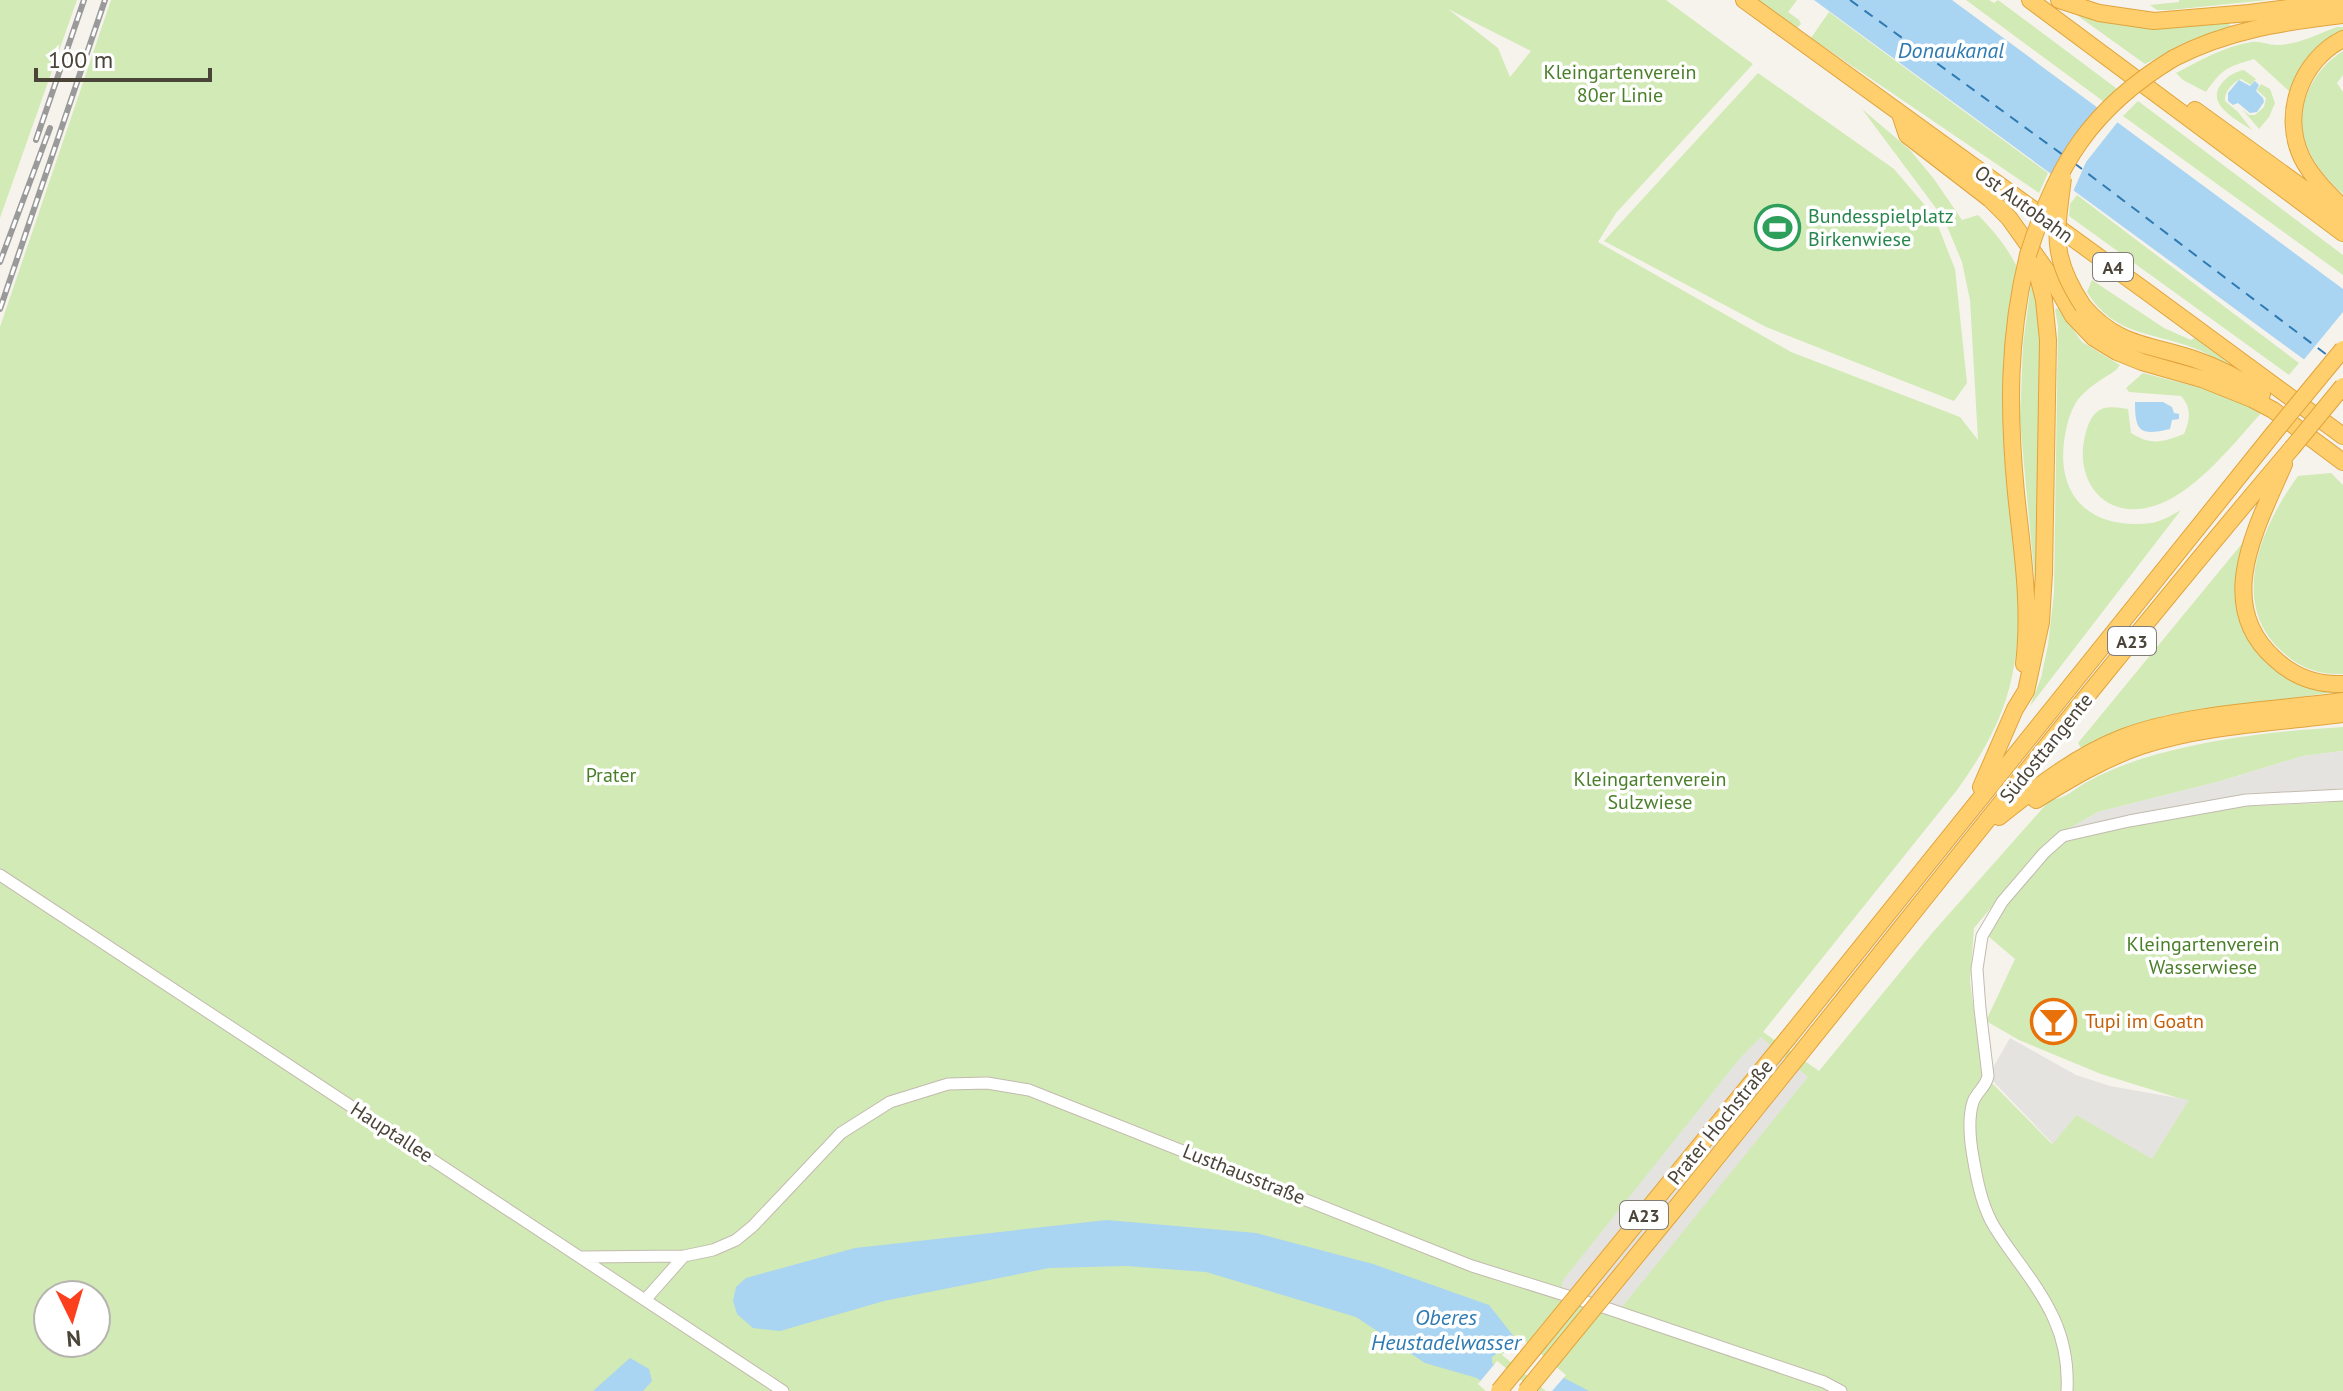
<svg xmlns="http://www.w3.org/2000/svg" width="2343" height="1391" viewBox="0 0 2343 1391" font-family="'PT Sans',sans-serif">
	<rect width="100%" height="100%" fill="#f6f3ec"/>
	<!-- green -->
	<path fill="#d2eab5" fill-rule="evenodd" d="M 0,0 L 77,0 L 0,218 Z
		M 111,0 L 1666,0 L 1753,64 L 1616,213 L 1598,242 L 1791,352 L 1960,417 L 1978,440 L 1970,300 L 1962,262 L 1944,219 L 1862,109 L 1910,150 L 1934,179 L 1962,220 L 1978,215 C 1994,231 2007,247 2017,267 C 2008,314 2001,360 2003,407 C 2005,500 2035,610 2006,699 C 1995,733 1977,762 1957,790 L 1763,1032 L 1819,1071 L 1933,932 L 2050,800 C 2068,798 2072,790 2087,782 C 2103,773 2121,766 2138,760 C 2203,739 2275,731 2343,727 L 2343,751 L 2303,756 L 2221,781 L 2098,812 L 2067,830 L 2036,854 L 1974,928 L 1970,981 L 1982,1073 L 2052,1144 L 2076,1115 L 2188,1101 L 2101,1074 L 2019,1040 L 1986,1021 L 2015,959 L 1988,936 L 2000,912 L 2060,843 L 2133,825 L 2247,806 L 2324,803 L 2343,800 L 2343,1391 L 0,1391 L 0,327 ZM 1448,9 L 1531,51 L 1510,77 L 1498,48 ZM 48,1295 L 96,1295 L 96,1343 L 48,1343 Z
		M 1758,0 L 1797,0 L 1788,12 L 1799,20 L 1801,24 L 1797,28 Z
		M 1966,0 L 1989,0 L 1994,3 L 1998,0 L 2116,88 L 2107,104 Z
		M 2179,0 L 2268,0 L 2170,10 L 2157,10 L 2150,5 L 2179,2 Z
		M 1829,12 L 2048,173 L 2039,193 L 1811,38 Z
		M 2078,14 L 2232,21 L 2229,23 L 2230,26 L 2184,44 L 2145,64 L 2078,16 Z
		M 2337,27 L 2343,27 L 2343,33 L 2292,94 L 2254,59 C 2227,67 2223,68 2206,92 L 2183,80 L 2176,73 C 2199,61 2225,46 2252,42 C 2260,41 2268,45 2277,45 C 2297,45 2318,34 2337,27 Z
		M 2343,51 L 2343,75 L 2337,83 L 2343,92 L 2343,194 C 2328,180 2313,164 2306,144 C 2294,108 2312,70 2343,51 Z
		M 2244,70 L 2256,79 L 2251,85 L 2241,79 C 2232,83 2224,92 2225,101 L 2238,112 L 2252,130 C 2237,120 2204,104 2222,83 C 2228,76 2234,72 2244,70 Z
		M 1758,73 L 1894,169 L 1934,216 L 1955,269 L 1967,383 L 1954,401 L 1766,327 L 1604,241 Z
		M 2261,84 L 2270,89 L 2275,103 L 2269,117 L 2259,129 L 2242,109 L 2249,115 L 2255,115 L 2264,107 L 2266,98 L 2257,90 Z
		M 2138,101 L 2343,255 L 2343,275 L 2123,116 Z
		M 2077,195 L 2299,363 L 2289,375 L 2069,216 L 2070,204 Z
		M 2032,276 L 2043,331 L 2036,593 L 2020,421 L 2023,345 Z
		M 2092,280 L 2164,328 L 2191,340 L 2195,338 L 2243,374 C 2227,365 2211,355 2194,348 C 2151,332 2113,335 2087,292 Z
		M 2058,308 L 2082,342 L 2120,365 L 2116,370 C 2103,379 2086,388 2077,401 C 2069,413 2066,428 2064,442 C 2057,501 2095,530 2152,523 C 2162,521 2172,515 2181,510 L 2030,706 L 2041,678 L 2048,645 L 2054,593 L 2058,326 L 2055,309 Z
		M 2143,373 L 2221,393 L 2263,411 C 2235,442 2197,491 2157,505 C 2105,523 2072,480 2086,432 C 2088,425 2091,416 2098,411 C 2106,405 2119,408 2128,409 L 2131,433 C 2151,446 2163,442 2184,434 C 2190,420 2192,408 2181,396 L 2129,392 L 2126,388 Z
		M 2331,473 L 2343,485 L 2343,674 C 2322,675 2302,669 2286,655 C 2226,606 2261,527 2298,476 Z
		M 2245,540 L 2254,646 L 2343,691 L 2166,715 L 2115,732 L 2081,748 L 2078,743 Z"/>
	<!-- parking -->
	<path fill="#e5e3e0" d="M 2343,751 L 2343,788 L 2320,791 L 2248,793 L 2067,830 L 2098,812 L 2221,781 L 2303,756 Z
		M 1761,1037 L 1808,1077 L 1618,1312 L 1560,1292 L 1563,1280 L 1740,1058 Z
		M 2010,1038 L 2076,1075 L 2110,1086 L 2189,1100 L 2152,1159 L 2076,1115 L 2053,1144 L 1988,1076 Z"/>
	<!-- water -->
	<path fill="#a9d4f2" d="M 1814,0 L 1952,0 L 2343,289 L 2343,388 Z
		M 2239,80 L 2250,86 L 2255,81 L 2259,85 L 2256,91 L 2263,98 L 2264,102 L 2257,112 L 2250,113 L 2238,103 L 2233,105 L 2228,101 L 2228,93 Z
		M 2135,402 L 2163,402 L 2172,407 L 2174,413 L 2179,414 L 2179,419 L 2172,420 L 2170,429 C 2140,436 2135,432 2135,402 Z
		M 1107,1220 L 1256,1233 L 1373,1264 L 1489,1305 L 1515,1338 L 1564,1378 L 1589,1391 L 1551,1391 L 1503,1352 L 1500,1351 L 1492,1357 L 1492,1363 L 1528,1391 L 1493,1391 L 1477,1378 L 1425,1363 L 1356,1317 L 1206,1272 L 1126,1266 L 1049,1268 L 884,1301 L 780,1331 L 753,1328 L 737,1314 L 733,1301 L 736,1287 L 746,1278 L 855,1248 Z
		M 630,1358 L 649,1369 L 652,1381 L 643,1391 L 593,1391 Z"/>
	<!-- pier -->
	<path fill="#f6f3ec" d="M 2102,106 L 2120,119 L 2086,162 L 2072,194 L 2051,179 Z
		M 2343,312 L 2343,392 L 2302,362 Z
		M 1518,1335 L 1566,1375 L 1552,1391 L 1546,1391 L 1502,1355 Z
		M 1497,1361 L 1531,1388 L 1532,1391 L 1486,1391 L 1478,1384 Z"/>
	<g fill="none" stroke-linecap="round" stroke-linejoin="round">
		<!-- ferry -->
		<path stroke="#2e7ab2" stroke-width="2" stroke-dasharray="10 8" stroke-linecap="butt" d="M 1850,0 L 2063,155
			M 2074,163 L 2327,355"/>
		<defs>
			<path id="minor" d="M 0,875 L 783,1391
				M 582,1257 L 684,1256 L 713,1250 L 736,1240 L 753,1226 L 841,1133 L 890,1102 L 948,1084 L 987,1083 L 1029,1090 L 1472,1266 L 1609,1309 L 1824,1382 L 1841,1391
				M 645,1300 L 684,1256
				M 2067,1391 C 2070,1334 2047,1301 2015,1257 C 2007,1246 1998,1234 1991,1221 C 1981,1201 1977,1180 1973,1157 C 1970,1140 1968,1118 1973,1102 C 1977,1091 1986,1087 1988,1076 L 1980,1009 L 1977,969 L 1982,936 L 2002,902 L 2044,853 L 2063,836 L 2129,821 L 2246,800 L 2343,795"/>
			<path id="highway" d="M 1744,0 L 2147,292 L 2343,436
				M 2030,0 L 2343,233
				M 2059,0 L 2099,13 L 2154,21 L 2249,13 L 2343,1
				M 2174,58 C 2228,30 2283,22 2343,15
				M 2195,110 L 2343,217
				M 1900,114 L 1907,135 L 1990,199 L 2009,218 L 2051,277 L 2073,316 L 2094,338 L 2117,352 L 2142,362 L 2202,379 L 2252,399 L 2273,410 L 2343,462
				M 2342,207 C 2327,192 2311,176 2302,158 C 2281,114 2301,60 2343,39
				M 2083,306 C 2117,346 2148,344 2194,359 C 2218,367 2241,379 2262,394
				M 2284,464 C 2258,525 2212,604 2275,659 C 2294,677 2317,685 2343,684
				M 2024,664 C 2031,606 2022,550 2016,493 C 2008,410 2008,336 2028,255
				M 1981,787 L 2015,709 L 2026,691 L 2041,622 L 2044,573 L 2048,340 L 2044,300 L 2034,260
				M 2036,800 C 2070,779 2103,759 2141,746 C 2205,725 2276,723 2343,714
				M 1999,817 C 2038,786 2077,755 2124,737 C 2187,713 2275,710 2343,701
				M 1788,1038 L 2273,434
				M 1670,1215 C 1878,960 2079,699 2292,448"/>
		</defs>
		<!-- minor casing -->
		<use href="#minor" stroke="#c2bbae" stroke-width="13"/>
		<!-- highway casing -->
		<use href="#highway" stroke="#e0a43c" stroke-width="18"/>
		<!-- minor -->
		<use href="#minor" stroke="#fff" stroke-width="11"/>
		<!-- highway -->
		<use href="#highway" stroke="#ffcf6e" stroke-width="16"/>
		<defs>
			<path id="rail" d="M 36,140 L 84,0
				M 0,262 L 50,128
				M 0,309 L 105,0"/>
		</defs>
		<!-- rail casing -->
		<use href="#rail" stroke="#9a9a9a" stroke-width="6"/>
		<!-- rail -->
		<use href="#rail" stroke="#fff" stroke-width="3" stroke-dasharray="9" stroke-linecap="butt"/>
		<defs>
			<path id="highway-bridge" d="M 2063,178 C 2056,234 2050,256 2083,306
				M 2028,255 C 2056,165 2091,108 2174,58
				M 2273,434 L 2343,349
				M 2292,448 L 2343,386
				M 1499,1391 L 1788,1038
				M 1526,1391 L 1670,1215"/>
		</defs>
		<!-- highway-bridge casing -->
		<use href="#highway-bridge" stroke="#e0a43c" stroke-width="18" stroke-linecap="butt"/>
		<!-- highway-bridge -->
		<use href="#highway-bridge" stroke="#ffcf6e" stroke-width="16"/>
	</g>
	<!-- icons -->
	<defs>
		<symbol id="stadium-ring" viewBox="-11 -11 22 22"><circle r="9.5" fill="#fff" stroke="#2e9e5b" stroke-width="1.5"/><path d="M0-5a6.5 5 0 1 0 0 10a6.5 5 0 1 0 0-10ZM-3.5-1.8h7v3.6h-7Z" fill="#2e9e5b"/></symbol>
		<symbol id="bar-ring" viewBox="-11 -11 22 22"><circle r="9.5" fill="#fff" stroke="#e8710a" stroke-width="1.5"/><path d="M-6-5H6L.8 .8V4.5H3.5V6h-7V4.5H-.8V.8Z" fill="#e8710a"/></symbol>
	</defs>
	<g fill-rule="evenodd">
		<use href="#stadium-ring" x="1752" y="202" width="51" height="51"/>
		<use href="#bar-ring" x="2028" y="996" width="51" height="51"/>
	</g>
	<g text-anchor="middle" dominant-baseline="central" stroke-width="7" stroke-linejoin="round" paint-order="stroke">
		<!-- shield labels -->
		<g fill="#fff" stroke="#817c74" stroke-width="2">
			<rect x="2093" y="253" width="40" height="28" rx="6"/>
			<rect x="2108" y="627" width="48" height="28" rx="6"/>
			<rect x="1620" y="1201" width="48" height="28" rx="6"/>
		</g>
		<g font-size="18" font-weight="bold" fill="#4b4439">
			<text x="2113" y="267">A4</text>
			<text x="2132" y="641">A23</text>
			<text x="1644" y="1215">A23</text>
		</g>
		<!-- park labels -->
		<g font-size="20" fill="#4a7f2a" stroke="#fff">
			<text x="1620" y="72">Kleingartenverein<tspan x="1620" dy="23">80er Linie</tspan></text>
			<text x="611" y="775">Prater</text>
			<text x="1650" y="779">Kleingartenverein<tspan x="1650" dy="23">Sulzwiese</tspan></text>
			<text x="2203" y="944">Kleingartenverein<tspan x="2203" dy="23">Wasserwiese</tspan></text>
		</g>
		<!-- street labels -->
		<g font-size="20" fill="#4b4439" stroke="#fff">
			<text transform="translate(2024 204) rotate(36)">Ost Autobahn</text>
			<text transform="translate(2046 748) rotate(-51)">Südosttangente</text>
			<text transform="translate(1720 1122) rotate(-51)">Prater Hochstraße</text>
			<text transform="translate(392 1132) rotate(33)">Hauptallee</text>
			<text transform="translate(1244 1174) rotate(22)">Lusthausstraße</text>
		</g>
		<!-- leisure labels -->
		<g font-size="20" fill="#27864d" stroke="#fff" text-anchor="start">
			<text x="1808" y="216">Bundesspielplatz<tspan x="1808" dy="23">Birkenwiese</tspan></text>
		</g>
		<!-- food labels -->
		<g font-size="20" fill="#c56008" stroke="#fff" text-anchor="start">
			<text x="2085" y="1021">Tupi im Goatn</text>
		</g>
		<!-- water labels -->
		<g font-size="22" font-style="italic" fill="#2e7ab2" stroke="#fff">
			<text x="1951" y="50">Donaukanal</text>
			<text x="1446" y="1317">Oberes<tspan x="1446" dy="25">Heustadelwasser</tspan></text>
		</g>
	</g>
	<!-- north arrow -->
	<g transform="translate(72 1319) rotate(175)"><circle r="38" fill="#ffffff" stroke="#b7b4b0" stroke-width="2"/>
	<path d="M0-6L14 30L0 20L-14 30Z" fill="#fc3f1d"/>
	<text y="-12" font-size="22" font-weight="bold" text-anchor="middle" fill="#4b4439">N</text>
	</g>
	<!-- scale -->
	<path d="M36 68v12h174v-12" fill="none" stroke="#4b4439" stroke-width="4"/>
	<text x="48" y="68" font-size="24" fill="#4b4439" stroke="#ffffff" stroke-width="6" paint-order="stroke">100 m</text>
</svg>
